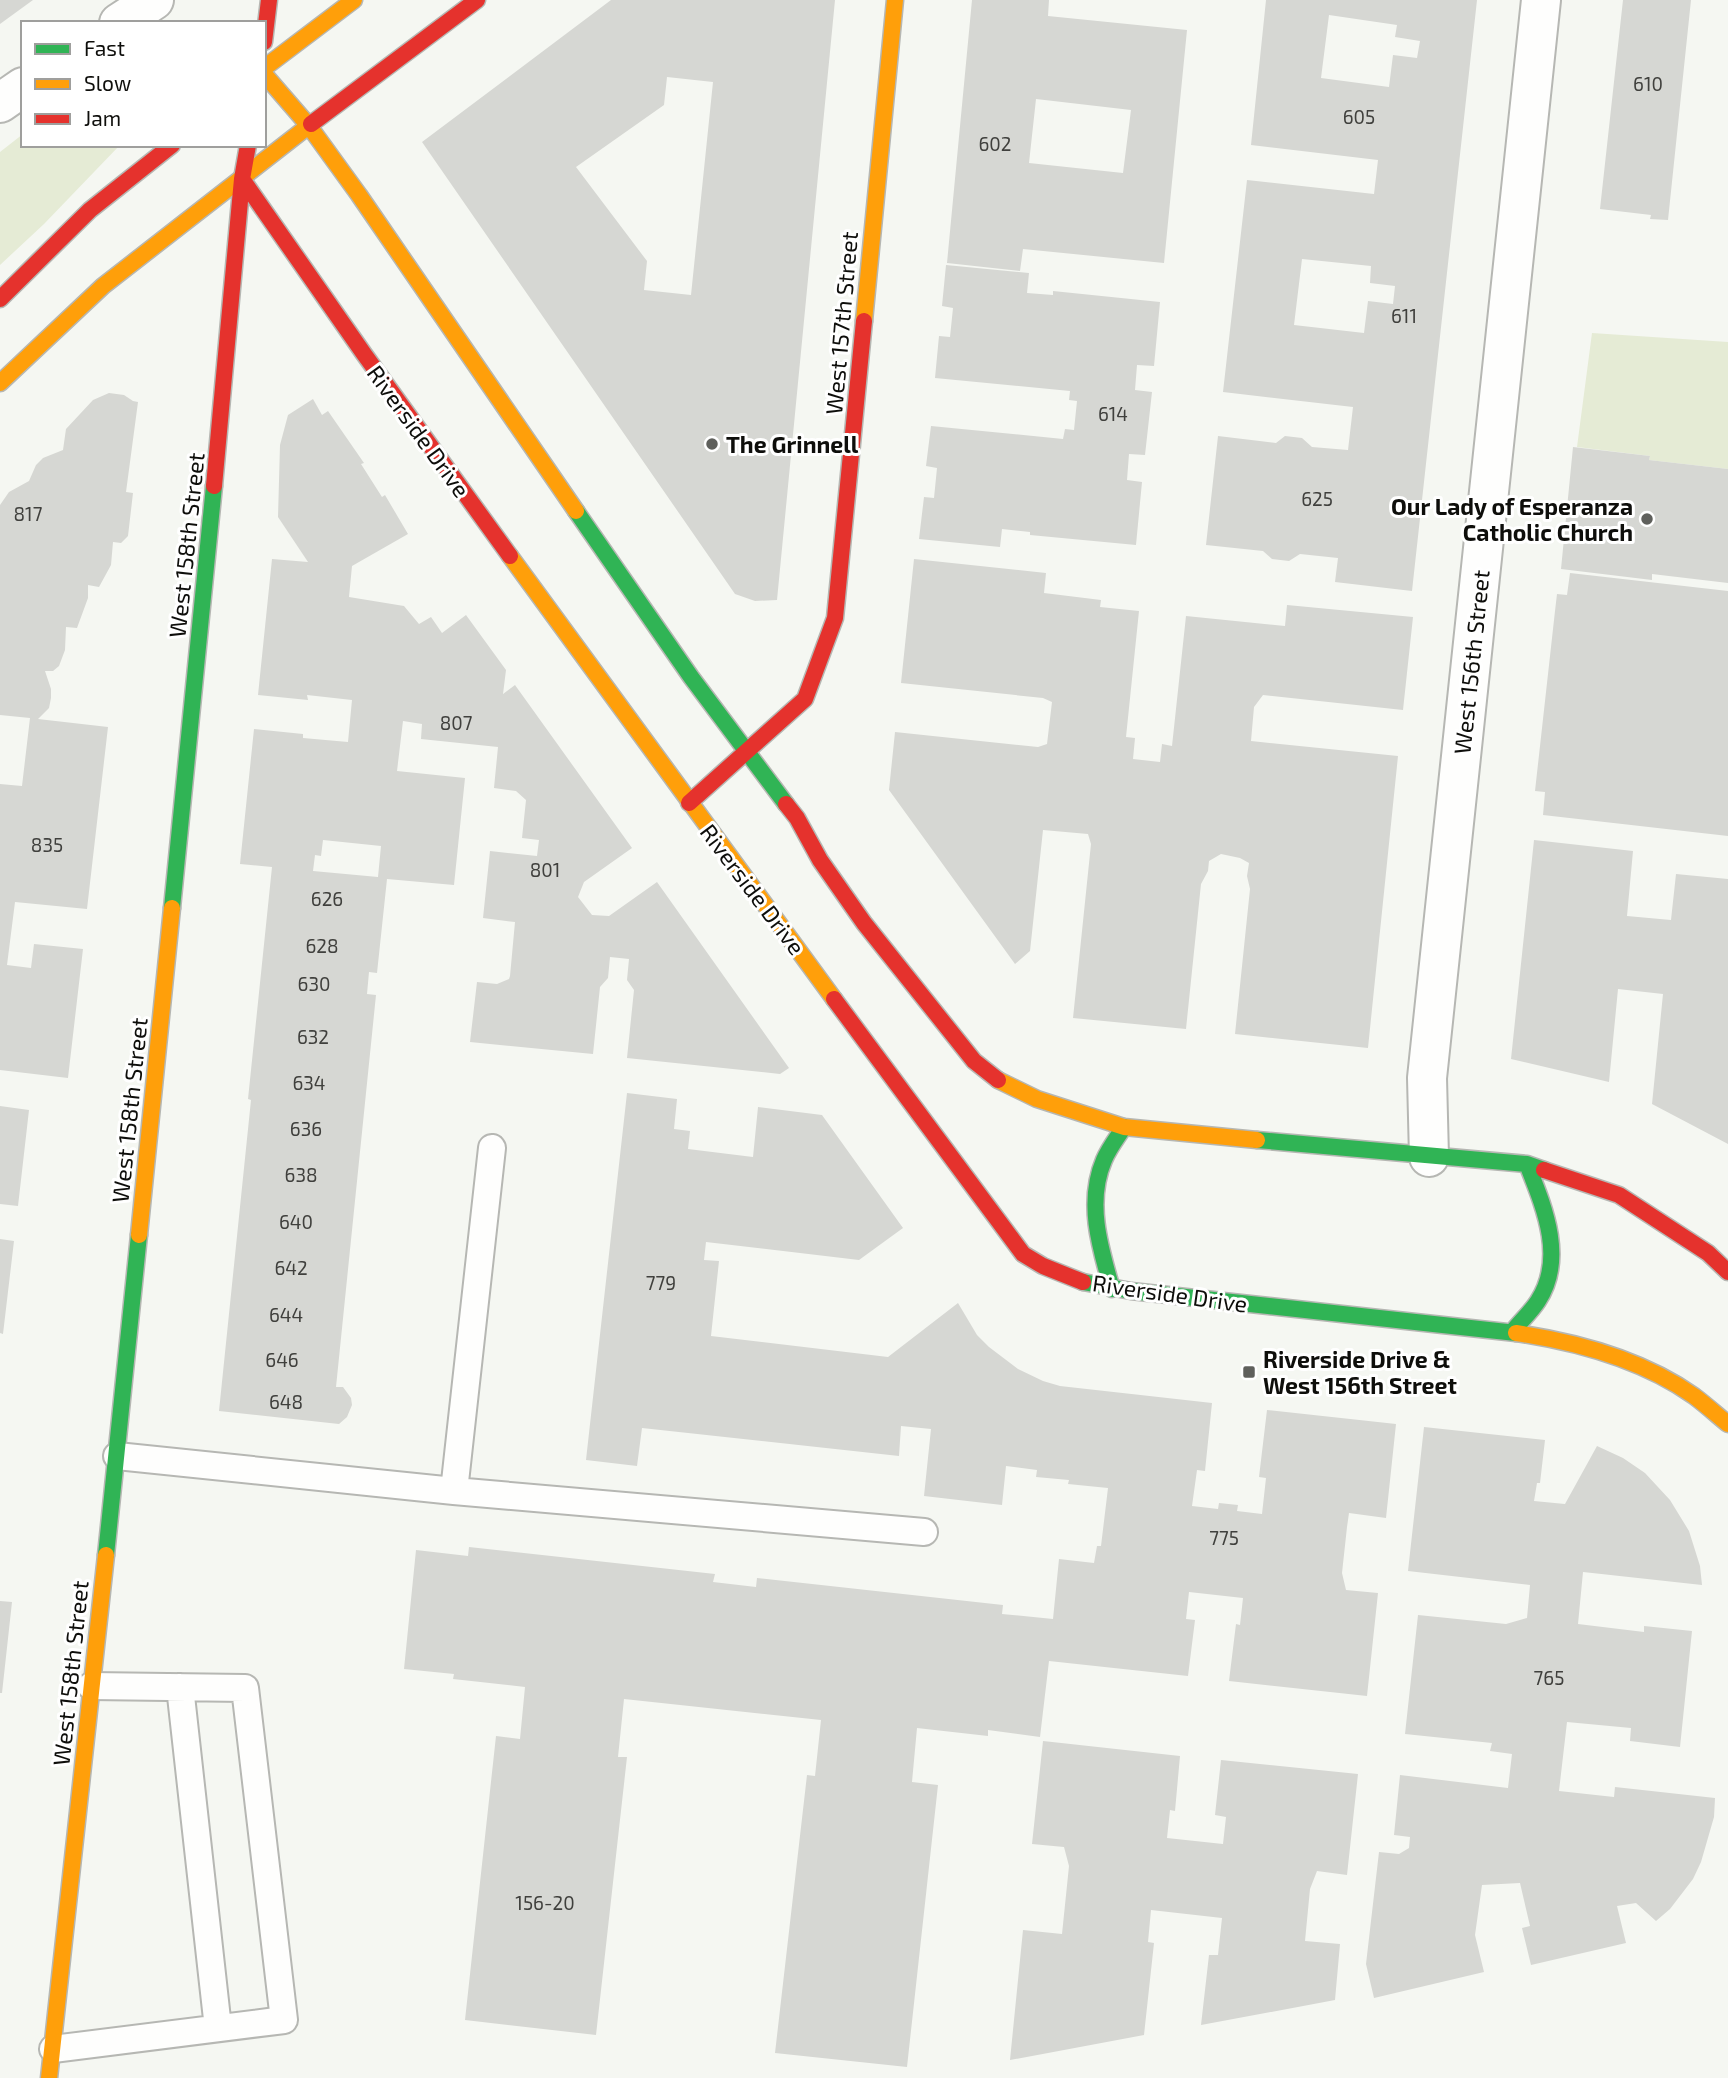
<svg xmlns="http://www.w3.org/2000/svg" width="1728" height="2078" viewBox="0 0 1728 2078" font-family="'Exo 2',sans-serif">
	<rect width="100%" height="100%" fill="#f5f7f2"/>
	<!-- green -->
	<path fill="#e5ebd5" d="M 23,134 L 23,145 L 120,145 L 44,224 L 0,265 L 0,152 Z
		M 1592,333 L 1728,342 L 1728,469 L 1649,460 L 1650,456 L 1577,447 Z"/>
	<!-- building -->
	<path fill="#d6d7d3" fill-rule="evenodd" d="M 0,0 L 33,0 L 0,24 Z
		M 611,0 L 835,0 L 777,600 L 755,601 L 735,594 L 422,142 ZM 667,77 L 713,82 L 691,295 L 644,290 L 647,261 L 576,167 L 664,105 Z
		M 972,0 L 1049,0 L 1048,16 L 1187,30 L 1164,263 L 1023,249 L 1020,271 L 947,263 ZM 1036,99 L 1131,110 L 1123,173 L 1029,163 Z
		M 1266,0 L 1477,0 L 1412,591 L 1335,582 L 1338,558 L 1300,554 L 1289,561 L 1272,559 L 1263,551 L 1206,545 L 1218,436 L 1276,443 L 1285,436 L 1302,438 L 1312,447 L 1348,450 L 1353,407 L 1223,392 L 1247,180 L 1374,194 L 1378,160 L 1251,145 ZM 1329,15 L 1397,25 L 1395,37 L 1420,41 L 1417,58 L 1393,55 L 1389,87 L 1321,78 ZM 1302,259 L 1371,266 L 1370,283 L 1395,286 L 1393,304 L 1368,301 L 1364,333 L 1294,325 Z
		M 1623,0 L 1691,0 L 1668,220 L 1650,219 L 1651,215 L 1600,209 Z
		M 946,265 L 1029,273 L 1027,293 L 1053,295 L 1053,291 L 1160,302 L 1154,366 L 1137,365 L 1135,390 L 1152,392 L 1145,455 L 1129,454 L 1127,480 L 1142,482 L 1136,545 L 1030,535 L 1030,532 L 1002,529 L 1000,547 L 919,539 L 924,497 L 934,498 L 937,468 L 926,466 L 931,426 L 1063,439 L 1065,429 L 1074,430 L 1077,401 L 1069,400 L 1070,391 L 935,378 L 939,336 L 950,337 L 953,308 L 942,306 Z
		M 109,393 L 124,395 L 133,401 L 138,402 L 126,492 L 133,493 L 128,536 L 121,543 L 113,542 L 111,565 L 99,587 L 88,585 L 88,598 L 77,628 L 66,627 L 65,650 L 59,666 L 53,671 L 45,671 L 51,689 L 51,698 L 49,708 L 38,719 L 108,727 L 87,909 L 15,902 L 7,965 L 31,968 L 34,944 L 83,949 L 68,1078 L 0,1070 L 0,784 L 22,786 L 30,718 L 0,715 L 0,505 L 9,492 L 29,481 L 36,465 L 43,458 L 63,450 L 66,429 L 93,400 Z
		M 313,399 L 322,415 L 328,411 L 364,463 L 361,464 L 382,497 L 385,495 L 408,534 L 352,566 L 349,597 L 404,606 L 419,624 L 431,617 L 442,633 L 466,615 L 506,670 L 503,694 L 515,685 L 632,848 L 584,882 L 578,897 L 592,915 L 609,916 L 657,882 L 789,1068 L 780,1074 L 627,1058 L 634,990 L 627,980 L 629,959 L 610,957 L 608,978 L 600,987 L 593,1054 L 470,1042 L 477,982 L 497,984 L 509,979 L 510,976 L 515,922 L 483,918 L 490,851 L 537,856 L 539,840 L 522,838 L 526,800 L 516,791 L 494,788 L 498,747 L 421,739 L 422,724 L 403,721 L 397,771 L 465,778 L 454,885 L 387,879 L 377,973 L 369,972 L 367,994 L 376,995 L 336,1387 L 343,1387 L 351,1398 L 352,1405 L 347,1417 L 339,1424 L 219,1411 L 251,1100 L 248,1099 L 272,867 L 240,864 L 254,729 L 303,734 L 303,738 L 348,742 L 352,700 L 307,695 L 308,700 L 258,695 L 272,559 L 308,562 L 278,517 L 280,445 L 288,415 ZM 323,840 L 381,846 L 378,877 L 313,871 L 315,855 L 321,856 Z
		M 1573,447 L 1650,456 L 1649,460 L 1728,469 L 1728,583 L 1652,574 L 1652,580 L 1561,569 Z
		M 914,559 L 1046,573 L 1044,593 L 1101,600 L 1100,607 L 1139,611 L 1126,737 L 1135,738 L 1133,759 L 1160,762 L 1162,744 L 1172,746 L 1186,616 L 1285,626 L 1287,605 L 1413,617 L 1403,710 L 1263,695 L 1254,707 L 1251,741 L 1398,756 L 1368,1048 L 1235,1034 L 1250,889 L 1247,876 L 1249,863 L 1240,858 L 1221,854 L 1209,861 L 1208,871 L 1201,884 L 1186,1029 L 1073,1018 L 1091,844 L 1088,834 L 1043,830 L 1030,951 L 1015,964 L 889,790 L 895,732 L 1038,747 L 1047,744 L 1052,702 L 1043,698 L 901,683 Z
		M 1570,573 L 1728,591 L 1728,836 L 1543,815 L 1545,792 L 1535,791 L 1555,611 L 1557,594 L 1567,595 Z
		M 1534,840 L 1633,851 L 1627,916 L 1671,920 L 1676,874 L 1728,879 L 1728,1144 L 1652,1104 L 1663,994 L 1618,989 L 1609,1082 L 1511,1059 Z
		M 627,1093 L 677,1099 L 674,1129 L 690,1131 L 688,1149 L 753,1157 L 758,1107 L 822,1115 L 903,1228 L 859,1260 L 706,1242 L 704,1260 L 719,1261 L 711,1336 L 888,1357 L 958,1303 L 977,1335 L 989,1347 L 1018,1369 L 1043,1381 L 1060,1386 L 1212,1403 L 1205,1471 L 1197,1470 L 1192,1506 L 1218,1509 L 1219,1503 L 1238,1505 L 1237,1511 L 1262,1514 L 1266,1478 L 1259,1477 L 1267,1410 L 1396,1424 L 1386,1518 L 1349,1513 L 1347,1527 L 1342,1573 L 1346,1590 L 1378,1593 L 1367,1696 L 1229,1681 L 1236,1624 L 1240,1625 L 1243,1598 L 1189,1592 L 1186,1619 L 1195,1620 L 1188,1676 L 1049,1661 L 1040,1737 L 988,1730 L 988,1736 L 917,1728 L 912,1782 L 938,1785 L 907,2067 L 775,2053 L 807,1775 L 815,1776 L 821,1720 L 624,1699 L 618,1757 L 627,1757 L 596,2035 L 465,2020 L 496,1736 L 520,1739 L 525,1687 L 453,1679 L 454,1674 L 404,1669 L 416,1550 L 468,1556 L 469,1547 L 715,1574 L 713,1582 L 756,1587 L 757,1578 L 1003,1605 L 1002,1614 L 1053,1619 L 1059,1559 L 1094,1563 L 1097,1546 L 1101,1546 L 1108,1488 L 1068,1484 L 1069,1480 L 1036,1477 L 1037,1470 L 1006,1466 L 1002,1505 L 924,1496 L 931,1429 L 901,1426 L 899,1456 L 642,1428 L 637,1466 L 586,1460 Z
		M 0,1106 L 29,1110 L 18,1206 L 0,1204 Z
		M 0,1239 L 14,1241 L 3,1334 L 0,1333 Z
		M 1424,1427 L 1545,1440 L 1540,1483 L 1537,1483 L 1534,1501 L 1565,1504 L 1597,1446 L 1623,1458 L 1645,1473 L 1670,1500 L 1689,1531 L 1700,1566 L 1702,1585 L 1583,1572 L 1578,1624 L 1644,1632 L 1644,1626 L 1692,1631 L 1680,1747 L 1630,1741 L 1631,1728 L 1567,1722 L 1559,1791 L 1614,1797 L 1615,1787 L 1715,1798 L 1714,1817 L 1701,1862 L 1693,1879 L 1670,1909 L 1656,1921 L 1636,1903 L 1617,1906 L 1626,1943 L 1531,1965 L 1522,1928 L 1530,1926 L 1520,1883 L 1482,1885 L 1475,1935 L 1484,1972 L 1374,1998 L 1366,1964 L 1379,1852 L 1399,1854 L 1409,1848 L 1410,1837 L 1394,1835 L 1400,1775 L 1508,1788 L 1512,1754 L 1490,1751 L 1492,1743 L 1405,1734 L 1418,1615 L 1506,1624 L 1527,1618 L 1530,1585 L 1408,1571 Z
		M 0,1601 L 12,1602 L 2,1693 L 0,1693 Z
		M 1043,1741 L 1180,1756 L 1175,1811 L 1170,1810 L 1167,1838 L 1223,1844 L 1226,1817 L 1215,1815 L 1221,1760 L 1358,1774 L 1347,1875 L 1317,1871 L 1310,1889 L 1305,1941 L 1340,1944 L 1335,2000 L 1201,2025 L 1209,1955 L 1218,1955 L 1222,1918 L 1151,1910 L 1148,1942 L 1154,1943 L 1144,2035 L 1010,2060 L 1023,1930 L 1062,1934 L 1069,1866 L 1064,1847 L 1032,1844 Z"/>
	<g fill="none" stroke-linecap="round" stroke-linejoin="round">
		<defs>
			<path id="lane" d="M 117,1456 L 454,1491 L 924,1532
				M 454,1491 L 492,1148
				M 180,1687 L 218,2028
				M 53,2049 L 284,2020 L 245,1688 L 91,1686"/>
			<path id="street" d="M 119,23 L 154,0
				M 0,103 L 23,87
				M 1429,1157 L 1427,1078 L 1541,0"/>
			<path id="fast" d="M 576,511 L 691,677 L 786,804
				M 172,908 L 214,486
				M 1257,1140 L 1527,1164 L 1544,1170
				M 1083,1282 L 1131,1291 L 1516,1333
				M 1112,1289 C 1100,1248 1086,1202 1104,1160 C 1109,1148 1117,1138 1124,1127
				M 1513,1331 C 1521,1321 1531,1312 1538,1301 C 1566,1258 1544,1207 1527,1164
				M 106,1555 L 139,1235"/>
			<path id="slow" d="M 264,68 L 354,0
				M 264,74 L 309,126 L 359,195 L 576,511
				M 864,321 L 895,0
				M 0,383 L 103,286 L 311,124
				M 510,556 L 834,999
				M 998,1080 L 1037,1099 L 1124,1127 L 1257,1140
				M 139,1235 L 172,908
				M 1516,1333 C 1577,1342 1643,1360 1694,1396 C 1706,1405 1717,1415 1728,1424
				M 49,2078 L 106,1555"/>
			<path id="jam" d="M 264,42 L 269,0
				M 311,124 L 477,0
				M 242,179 L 364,354 L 510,556
				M 0,299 L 90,210 L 172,145
				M 214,486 L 242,179 L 248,145
				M 689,803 L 805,699 L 835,618 L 864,321
				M 786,804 L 797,818 L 820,860 L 864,923 L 974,1061 L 998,1080
				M 834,999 L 1023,1254 L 1043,1266 L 1083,1282
				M 1544,1170 L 1619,1195 L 1708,1253 L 1728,1272"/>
		</defs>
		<!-- lane casing -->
		<use href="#lane" stroke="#b6b7b3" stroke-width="30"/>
		<!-- street casing -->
		<use href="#street" stroke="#b6b7b3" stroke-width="42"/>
		<!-- fast casing -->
		<use href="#fast" stroke="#b6b7b3" stroke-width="19"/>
		<!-- slow casing -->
		<use href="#slow" stroke="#b6b7b3" stroke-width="19"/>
		<!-- jam casing -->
		<use href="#jam" stroke="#b6b7b3" stroke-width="19"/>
		<!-- lane -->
		<use href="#lane" stroke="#fefefd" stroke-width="26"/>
		<!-- street -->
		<use href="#street" stroke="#fefefd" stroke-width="38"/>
		<!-- fast -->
		<use href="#fast" stroke="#30b455" stroke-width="16"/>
		<!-- slow -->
		<use href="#slow" stroke="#ff9f0a" stroke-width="16"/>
		<!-- jam -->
		<use href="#jam" stroke="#e5322d" stroke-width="16"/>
	</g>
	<!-- markers -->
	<g fill="#5f605c" stroke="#fff" stroke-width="2.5">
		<circle cx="712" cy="444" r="7"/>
		<circle cx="1647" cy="519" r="7"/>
		<rect x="1242" y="1365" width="14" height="14" rx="3.5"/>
	</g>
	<g text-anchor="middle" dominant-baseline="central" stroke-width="6" stroke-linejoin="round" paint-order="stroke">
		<!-- number labels -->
		<g font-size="19" fill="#40403d">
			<text x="1648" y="83">610</text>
			<text x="1359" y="116">605</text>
			<text x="995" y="143">602</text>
			<text x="1404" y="315">611</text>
			<text x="1113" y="413">614</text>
			<text x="1317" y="498">625</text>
			<text x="28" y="513">817</text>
			<text x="456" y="722">807</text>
			<text x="47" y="844">835</text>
			<text x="545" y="869">801</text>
			<text x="327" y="898">626</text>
			<text x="322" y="945">628</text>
			<text x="314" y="983">630</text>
			<text x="313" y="1036">632</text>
			<text x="309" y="1082">634</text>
			<text x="306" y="1128">636</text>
			<text x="301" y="1174">638</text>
			<text x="296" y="1221">640</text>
			<text x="291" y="1267">642</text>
			<text x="661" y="1282">779</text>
			<text x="286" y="1314">644</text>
			<text x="282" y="1359">646</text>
			<text x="286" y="1401">648</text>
			<text x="1224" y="1537">775</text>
			<text x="1549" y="1677">765</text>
			<text x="545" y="1902">156-20</text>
		</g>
		<!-- street labels -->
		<g font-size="23" fill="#0e0e0b" stroke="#fff">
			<text transform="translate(841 323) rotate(-85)">West 157th Street</text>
			<text transform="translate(419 431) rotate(54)">Riverside Drive</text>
			<text transform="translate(186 545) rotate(-84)">West 158th Street</text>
			<text transform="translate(1471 662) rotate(-84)">West 156th Street</text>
			<text transform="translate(753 889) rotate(53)">Riverside Drive</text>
			<text transform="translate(129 1110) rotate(-84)">West 158th Street</text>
			<text transform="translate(1170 1293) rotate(8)">Riverside Drive</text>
			<text transform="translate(70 1673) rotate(-84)">West 158th Street</text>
		</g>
		<!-- poi labels -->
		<g font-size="23" font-weight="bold" fill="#0e0e0b" stroke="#fff" text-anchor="start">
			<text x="726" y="444">The Grinnell</text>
			<text x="1633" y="506" text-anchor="end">Our Lady of Esperanza<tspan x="1633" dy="26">Catholic Church</tspan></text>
			<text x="1263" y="1359">Riverside Drive &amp;<tspan x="1263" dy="26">West 156th Street</tspan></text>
		</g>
	</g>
	<!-- legend -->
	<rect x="21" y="21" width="245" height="126" fill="#ffffff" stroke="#9f9f9d" stroke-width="2"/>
	<rect x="35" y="44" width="35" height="10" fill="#30b455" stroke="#9f9f9d" stroke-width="2"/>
	<text x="84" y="56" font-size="21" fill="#0e0e0b">Fast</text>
	<rect x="35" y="79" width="35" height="10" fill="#ff9f0a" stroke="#9f9f9d" stroke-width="2"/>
	<text x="84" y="91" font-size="21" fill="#0e0e0b">Slow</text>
	<rect x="35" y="114" width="35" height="10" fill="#e5322d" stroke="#9f9f9d" stroke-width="2"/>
	<text x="84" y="126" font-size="21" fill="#0e0e0b">Jam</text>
</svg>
